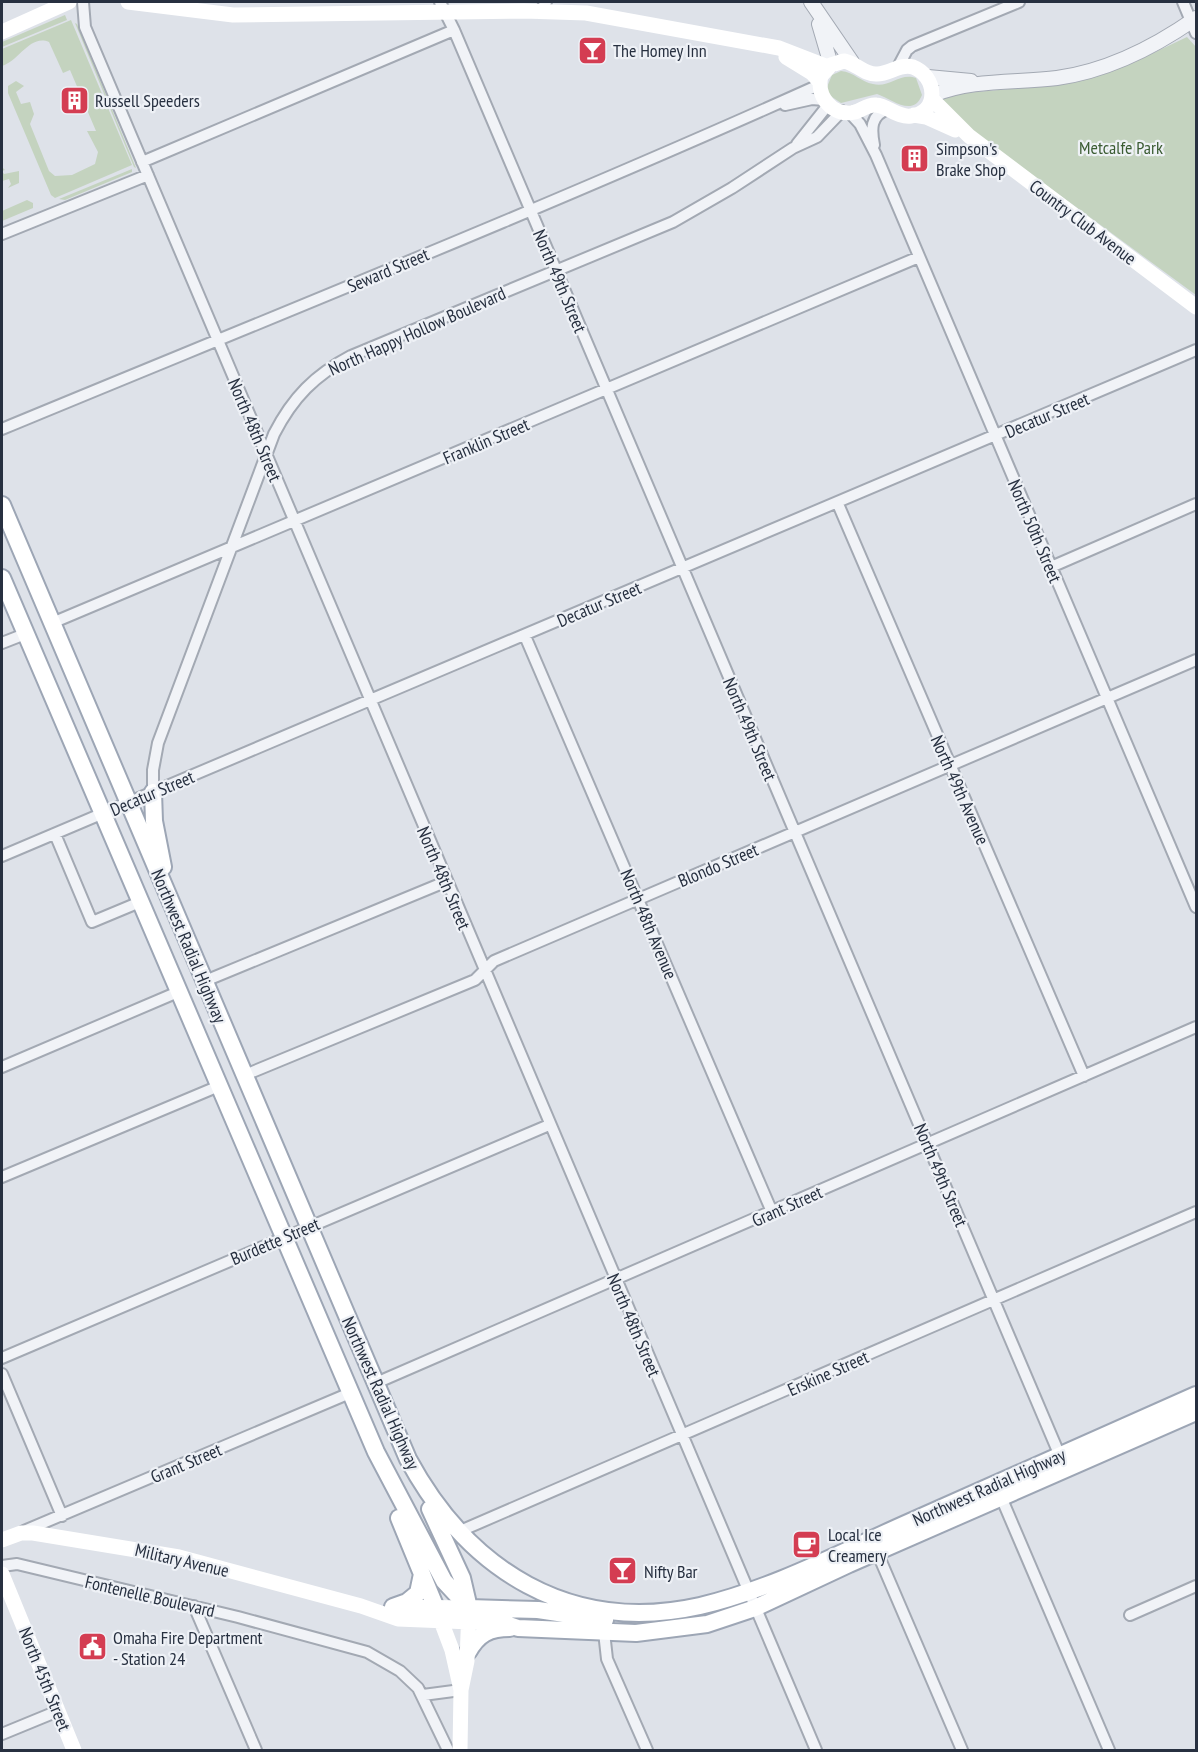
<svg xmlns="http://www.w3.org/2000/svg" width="1198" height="1752" viewBox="0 0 1198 1752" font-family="'PT Sans Narrow',sans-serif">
	<rect width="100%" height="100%" fill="#dee2e9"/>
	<!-- green -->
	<path fill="#c4d3bf" d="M 65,15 L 67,20 L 2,47 L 2,42 Z
		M 71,20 L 132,165 L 55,198 L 51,195 L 8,93 L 8,86 L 16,81 L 24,86 L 16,92 L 21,104 L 30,102 L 34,114 L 30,124 L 49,171 L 55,176 L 72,175 L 95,164 L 98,152 L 87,131 L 96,131 L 70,70 L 63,73 L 49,42 C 30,34 19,61 2,66 L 2,49 Z
		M 75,23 L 77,24 L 136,168 L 134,167 Z
		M 1187,37 L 1196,47 L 1196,295 L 949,114 L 939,104 L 943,95 L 1031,87 L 1084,79 L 1128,65 Z
		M 841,71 C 854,72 861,82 873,84 C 890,88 900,72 916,78 L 922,95 C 913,118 892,99 877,94 L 841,103 L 829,95 L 827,87 L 832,75 Z
		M 2,167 L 5,170 L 2,171 L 4,174 L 19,171 L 19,183 L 8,188 L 11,184 L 9,179 L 2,181 Z
		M 132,169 L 132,172 L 65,200 L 59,199 Z
		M 27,200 L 33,203 L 33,208 L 2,221 L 2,211 Z"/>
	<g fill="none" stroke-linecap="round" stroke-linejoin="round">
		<defs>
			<path id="minor" d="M 83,2 L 85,27 L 816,1750
				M 440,2 L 454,30 L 1060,1456
				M 1183,2 L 1196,33
				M 540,12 L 546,2
				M 898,67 L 907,50 L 912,46 L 1019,2
				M 785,105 L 812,99 L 824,100
				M 849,112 L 860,124 L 876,155 L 1196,907
				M 797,144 L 828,105
				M 874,145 C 871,130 870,115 888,109
				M 142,162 L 454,30
				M 2,234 L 148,175
				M 2,429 C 275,316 550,206 819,85
				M 838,504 L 1084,1076
				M 1051,567 L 1196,504
				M 52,623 L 919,257
				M 525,636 L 772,1212
				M 2,643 L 25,634
				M 153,792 L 153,770 L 158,743 L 274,434 C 293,397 315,375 351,356 L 673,222 L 732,188 L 793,148 L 817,137 L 842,111
				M 55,834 L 92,922 L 140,902
				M 2,856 L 1196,350
				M 205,981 L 445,882
				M 2,1067 L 178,992
				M 245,1075 L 475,980 L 494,961 L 1196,660
				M 2,1177 L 219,1086
				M 2,1358 L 549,1125
				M 2,1374 L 62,1516
				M 376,1383 L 1196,1027
				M 1001,1497 L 1109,1750
				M 24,1531 L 350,1393
				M 458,1532 L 1196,1212
				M 877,1552 L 962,1750
				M 2,1566 L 17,1564 L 238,1617 L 367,1652 L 400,1671 L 418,1688 L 448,1750
				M 194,1606 L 256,1750
				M 1130,1615 L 1196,1586
				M 604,1632 L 607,1659 L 647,1750
				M 423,1695 L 461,1690
				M 2,1734 L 58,1711"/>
			<path id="tertiary" d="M 811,2 L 852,62
				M 819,24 L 831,65
				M 928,77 L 971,81
				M 933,95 C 972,79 1016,83 1057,78 C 1107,71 1156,46 1196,18"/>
			<path id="primary" d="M 2,505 L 408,1459 C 468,1570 570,1635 700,1606 C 772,1589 842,1552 910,1522 C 1006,1480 1101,1437 1196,1395
				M 2,578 L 376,1452 L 444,1581 L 469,1608 L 491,1619 L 518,1628 L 636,1633 L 707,1624 L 755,1608 L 849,1564 L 1196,1412
				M 153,792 L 154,821 L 163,867
				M 430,1509 L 462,1578 L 469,1608 L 538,1610 L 605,1620
				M 399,1518 L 436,1608
				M 393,1607 L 407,1602 L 418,1593 L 422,1574
				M 468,1652 C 478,1634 489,1628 510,1628"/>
		</defs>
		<!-- minor casing -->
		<use href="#minor" stroke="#a3a9b3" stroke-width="14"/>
		<!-- tertiary casing -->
		<use href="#tertiary" stroke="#a3a9b3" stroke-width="16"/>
		<!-- primary casing -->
		<use href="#primary" stroke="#9da6b5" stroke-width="20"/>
		<!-- minor -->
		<use href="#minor" stroke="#f1f3f7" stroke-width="10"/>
		<!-- tertiary -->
		<use href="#tertiary" stroke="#f1f3f7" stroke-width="14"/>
		<!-- secondary -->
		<path stroke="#fff" stroke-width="15" d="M 128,2 L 233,15 L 524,11 L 586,13 L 779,48 L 828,67
			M 2,32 L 69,2
			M 786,57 L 812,73 L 819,81
			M 844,61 C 856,63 865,75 877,74 C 890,74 900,63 913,67 C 937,76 940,112 911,116 C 898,118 888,106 876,105 C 868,104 862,110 855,112 C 832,117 816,96 821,76 L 831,65 Z
			M 932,99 L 969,136 L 1196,307
			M 914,115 L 926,117 L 955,130
			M 2,1540 L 21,1533 L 33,1533 L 179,1557 L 361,1606 L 398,1619 L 496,1623
			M 2,1574 L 74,1750
			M 395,1607 L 469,1608 L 467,1661 L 461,1690
			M 438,1613 L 452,1650 L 461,1690 L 460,1750"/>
		<!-- primary -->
		<use href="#primary" stroke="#fff" stroke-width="16"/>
	</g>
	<!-- icons -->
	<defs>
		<symbol id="bar-square" viewBox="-11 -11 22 22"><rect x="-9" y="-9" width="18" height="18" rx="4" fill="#d43d52" stroke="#eef1f6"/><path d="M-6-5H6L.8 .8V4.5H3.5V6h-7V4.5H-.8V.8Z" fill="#fff"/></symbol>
		<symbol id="building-square" viewBox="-11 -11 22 22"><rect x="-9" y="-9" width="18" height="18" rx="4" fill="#d43d52" stroke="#eef1f6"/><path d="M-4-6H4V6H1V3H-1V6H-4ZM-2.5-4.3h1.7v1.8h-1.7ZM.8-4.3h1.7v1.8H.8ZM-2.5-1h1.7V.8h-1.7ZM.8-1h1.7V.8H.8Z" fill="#fff"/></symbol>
		<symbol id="cafe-square" viewBox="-11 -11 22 22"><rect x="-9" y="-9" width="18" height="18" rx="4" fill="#d43d52" stroke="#eef1f6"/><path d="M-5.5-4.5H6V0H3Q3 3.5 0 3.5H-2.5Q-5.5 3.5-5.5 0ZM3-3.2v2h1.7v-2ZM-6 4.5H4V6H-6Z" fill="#fff"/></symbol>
		<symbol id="civic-square" viewBox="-11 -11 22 22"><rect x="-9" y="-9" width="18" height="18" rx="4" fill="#d43d52" stroke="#eef1f6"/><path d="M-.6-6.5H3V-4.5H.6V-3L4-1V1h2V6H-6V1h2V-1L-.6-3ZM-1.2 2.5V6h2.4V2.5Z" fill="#fff"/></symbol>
	</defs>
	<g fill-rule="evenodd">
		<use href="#bar-square" x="576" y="34" width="33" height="33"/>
		<use href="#building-square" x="58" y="84" width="33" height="33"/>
		<use href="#building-square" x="898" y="142" width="33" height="33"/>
		<use href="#cafe-square" x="790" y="1528" width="33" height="33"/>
		<use href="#bar-square" x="606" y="1554" width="33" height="33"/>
		<use href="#civic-square" x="76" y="1630" width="33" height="33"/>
	</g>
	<g text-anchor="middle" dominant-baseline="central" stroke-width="4.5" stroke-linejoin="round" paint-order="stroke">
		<!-- poi labels -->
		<g font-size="18" fill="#273040" stroke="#eef1f6" text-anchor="start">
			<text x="613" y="50">The Homey Inn</text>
			<text x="95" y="100">Russell Speeders</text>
			<text x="936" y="148">Simpson's<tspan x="936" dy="21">Brake Shop</tspan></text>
			<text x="828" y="1534">Local Ice<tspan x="828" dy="21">Creamery</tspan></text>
			<text x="644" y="1571">Nifty Bar</text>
			<text x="113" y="1637">Omaha Fire Department<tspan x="113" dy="21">- Station 24</tspan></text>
		</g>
		<!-- park labels -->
		<g font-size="18" fill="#3b5c33" stroke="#eef1f6">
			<text x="1121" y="147">Metcalfe Park</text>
		</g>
		<!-- street labels -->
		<g font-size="18" fill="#273040" stroke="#eef1f6">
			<text transform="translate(1083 222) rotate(37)">Country Club Avenue</text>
			<text transform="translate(388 270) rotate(-23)">Seward Street</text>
			<text transform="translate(560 281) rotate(67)">North 49th Street</text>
			<text transform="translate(417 331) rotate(-24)">North Happy Hollow Boulevard</text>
			<text transform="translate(1047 415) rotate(-23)">Decatur Street</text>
			<text transform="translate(255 430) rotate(67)">North 48th Street</text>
			<text transform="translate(486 441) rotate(-23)">Franklin Street</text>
			<text transform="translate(1035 531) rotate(67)">North 50th Street</text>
			<text transform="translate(599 604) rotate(-23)">Decatur Street</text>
			<text transform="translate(750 729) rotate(67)">North 49th Street</text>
			<text transform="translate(960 790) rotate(66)">North 49th Avenue</text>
			<text transform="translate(152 793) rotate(-23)">Decatur Street</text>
			<text transform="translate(718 865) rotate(-23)">Blondo Street</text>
			<text transform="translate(444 878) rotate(67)">North 48th Street</text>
			<text transform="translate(649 924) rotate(67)">North 48th Avenue</text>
			<text transform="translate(189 946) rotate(67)">Northwest Radial Highway</text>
			<text transform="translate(941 1175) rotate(67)">North 49th Street</text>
			<text transform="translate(787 1206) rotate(-24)">Grant Street</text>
			<text transform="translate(275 1241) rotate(-23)">Burdette Street</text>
			<text transform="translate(634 1325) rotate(67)">North 48th Street</text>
			<text transform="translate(828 1373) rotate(-24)">Erskine Street</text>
			<text transform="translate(381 1393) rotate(66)">Northwest Radial Highway</text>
			<text transform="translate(186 1463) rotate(-23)">Grant Street</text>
			<text transform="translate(989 1487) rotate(-24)">Northwest Radial Highway</text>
			<text transform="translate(182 1560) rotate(13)">Military Avenue</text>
			<text transform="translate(150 1596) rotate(13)">Fontenelle Boulevard</text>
			<text transform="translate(45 1679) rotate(68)">North 45th Street</text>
		</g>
	</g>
	<!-- border -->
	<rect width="1198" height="1752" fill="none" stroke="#273040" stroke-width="6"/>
</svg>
